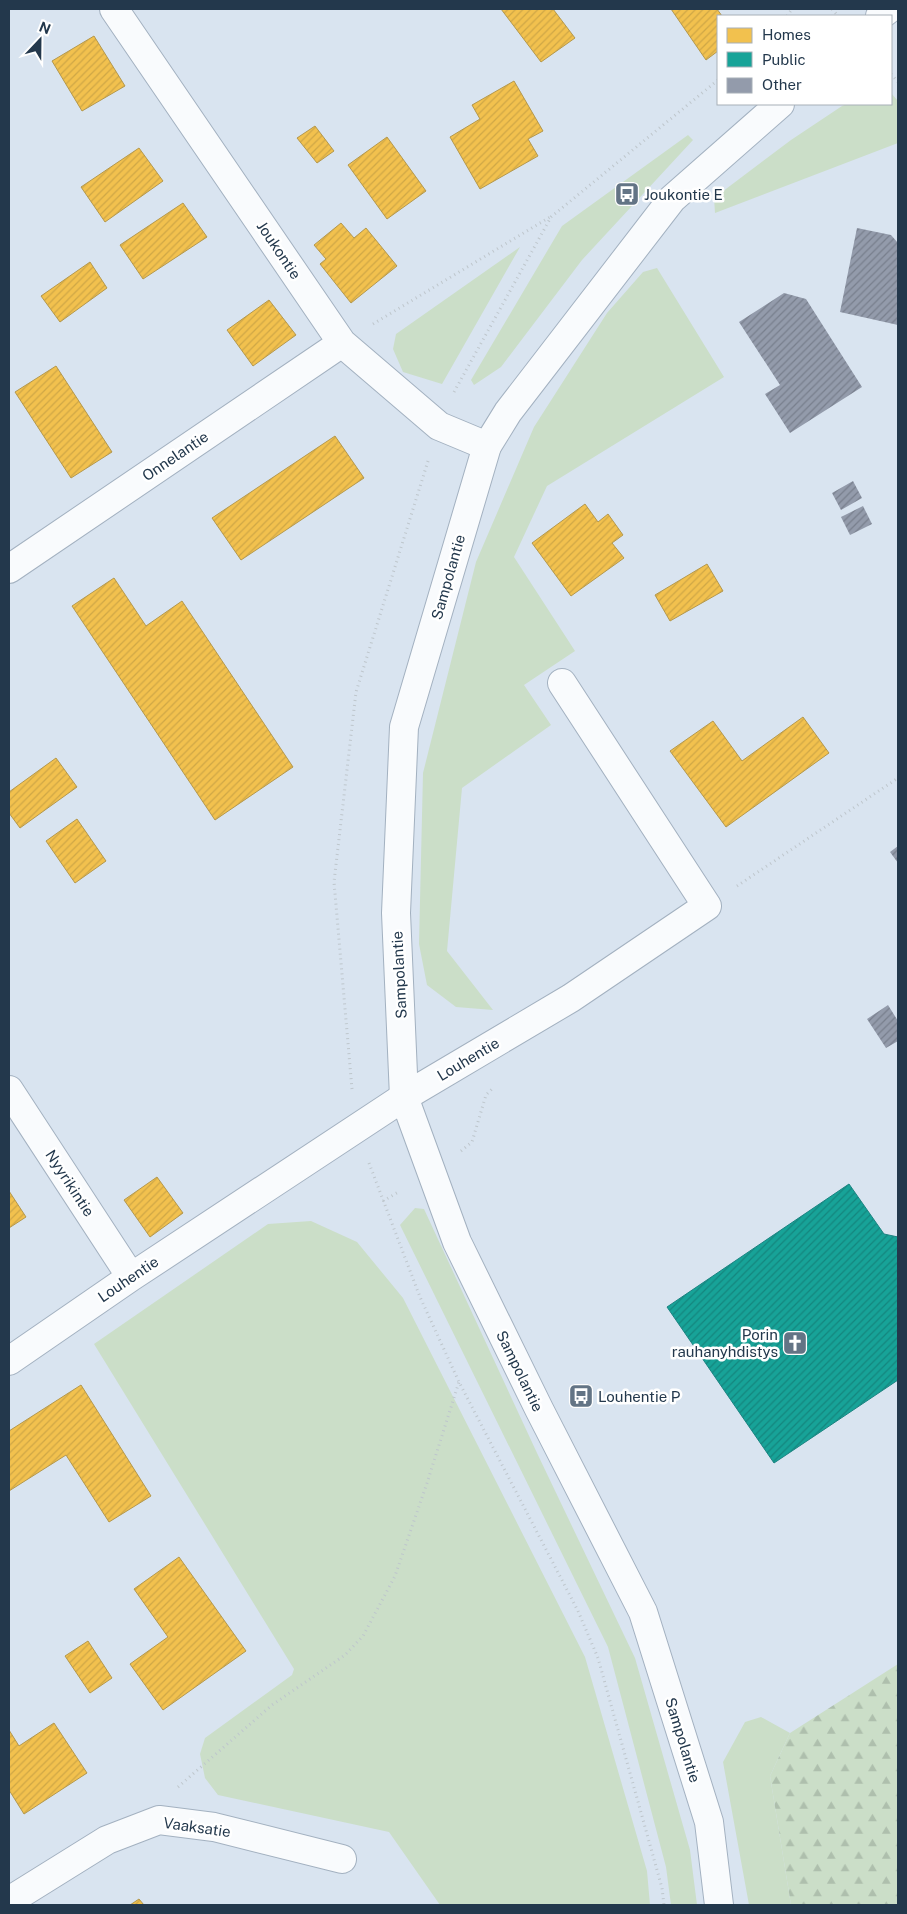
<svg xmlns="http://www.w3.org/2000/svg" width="907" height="1914" viewBox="0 0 907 1914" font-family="'Public Sans',sans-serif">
	<defs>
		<pattern id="forest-firs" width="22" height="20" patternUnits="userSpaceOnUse" patternTransform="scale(1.25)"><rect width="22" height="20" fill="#cbdec8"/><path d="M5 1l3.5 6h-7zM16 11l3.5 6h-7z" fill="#aebfad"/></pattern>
		<pattern id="homes-hatch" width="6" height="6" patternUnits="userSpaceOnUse" patternTransform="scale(1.25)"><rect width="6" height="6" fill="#f2c14e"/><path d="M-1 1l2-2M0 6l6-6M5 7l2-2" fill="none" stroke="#cfa746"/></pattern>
		<pattern id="public-hatch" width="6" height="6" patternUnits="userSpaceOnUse" patternTransform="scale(1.25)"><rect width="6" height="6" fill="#17a398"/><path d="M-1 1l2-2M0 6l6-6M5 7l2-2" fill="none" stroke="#14867e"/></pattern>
		<pattern id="building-hatch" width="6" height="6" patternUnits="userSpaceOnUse" patternTransform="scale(1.25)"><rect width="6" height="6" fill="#939bab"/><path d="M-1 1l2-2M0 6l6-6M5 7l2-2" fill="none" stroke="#787f8d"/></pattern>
	</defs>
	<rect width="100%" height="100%" fill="#d9e4f0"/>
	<!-- green -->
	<path fill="#cbdec8" d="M 891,93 L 898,101 L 898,143 L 715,213 L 714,198 L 791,140 L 842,106 L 847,104 L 891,104 Z
		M 688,135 L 693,140 L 582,260 L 501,367 L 474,385 L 471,380 L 562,226 Z
		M 520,247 L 442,384 L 403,372 L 393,349 L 396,334 Z
		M 657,268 L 724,377 L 547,486 L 514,557 L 575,651 L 524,685 L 551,725 L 462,788 L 447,951 L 493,1010 L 456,1007 L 427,985 L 419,944 L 423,773 L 476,562 L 534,427 L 607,313 L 643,272 Z
		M 415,1208 L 424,1209 L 537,1453 L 635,1658 L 690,1850 L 697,1905 L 671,1905 L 666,1867 L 608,1647 L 400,1225 Z
		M 311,1221 L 357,1242 L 403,1298 L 585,1657 L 647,1871 L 650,1905 L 440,1905 L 389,1832 L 218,1795 L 205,1778 L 200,1754 L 205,1738 L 292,1675 L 294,1669 L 94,1344 L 268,1224 Z
		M 761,1717 L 790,1733 L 770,1776 L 791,1905 L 749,1905 L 723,1762 L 745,1722 Z"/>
	<!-- forest -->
	<path fill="url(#forest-firs)" d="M 898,1664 L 898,1905 L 791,1905 L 770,1776 L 790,1733 Z"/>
	<!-- homes -->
	<path fill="url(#homes-hatch)" stroke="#b4984d" d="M 501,9 L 553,9 L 575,38 L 541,62 Z
		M 671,9 L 717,9 L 722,16 L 718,16 L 718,51 L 706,60 Z
		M 94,36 L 125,86 L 82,111 L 52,61 Z
		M 514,81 L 543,131 L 528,139 L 538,156 L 480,189 L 450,137 L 480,119 L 472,105 Z
		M 315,126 L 334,151 L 317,163 L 297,138 Z
		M 387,137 L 426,191 L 387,219 L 348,165 Z
		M 139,148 L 163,181 L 105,222 L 81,187 Z
		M 183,203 L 207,237 L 143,279 L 120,245 Z
		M 341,223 L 354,238 L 366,228 L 397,266 L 351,303 L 320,264 L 326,259 L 314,245 Z
		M 90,262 L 107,288 L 60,322 L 41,296 Z
		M 269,300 L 296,335 L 253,366 L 227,330 Z
		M 56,366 L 112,452 L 71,478 L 15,392 Z
		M 335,436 L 364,478 L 241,560 L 212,518 Z
		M 585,504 L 598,522 L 608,514 L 623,535 L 612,543 L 624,558 L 571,596 L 532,543 Z
		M 707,564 L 723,591 L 670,621 L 655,595 Z
		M 114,578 L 146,626 L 182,601 L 293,767 L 215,820 L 72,606 Z
		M 803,717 L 829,753 L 726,827 L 670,751 L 713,721 L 742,761 Z
		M 56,758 L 77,787 L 20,828 L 9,813 L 9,792 Z
		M 77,819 L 106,861 L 75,883 L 46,841 Z
		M 157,1177 L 183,1213 L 150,1237 L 124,1200 Z
		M 9,1191 L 26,1217 L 9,1228 Z
		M 81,1385 L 151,1496 L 109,1522 L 66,1455 L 9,1491 L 9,1431 Z
		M 179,1557 L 246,1651 L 163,1710 L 130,1664 L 168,1637 L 134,1589 Z
		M 88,1641 L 112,1678 L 90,1693 L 65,1656 Z
		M 54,1723 L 87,1773 L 24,1814 L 9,1790 L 9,1730 L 19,1746 Z
		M 139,1899 L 144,1905 L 130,1905 Z"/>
	<!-- public -->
	<path fill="url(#public-hatch)" stroke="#1b8381" d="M 849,1184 L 884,1234 L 898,1237 L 898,1380 L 774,1463 L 667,1307 Z"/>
	<!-- building -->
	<path fill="url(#building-hatch)" d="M 857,228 L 891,235 L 898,243 L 898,325 L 840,312 Z
		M 784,293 L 806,299 L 862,387 L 790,433 L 765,394 L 780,385 L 739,322 Z
		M 853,481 L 862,498 L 841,510 L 832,493 Z
		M 863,506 L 872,524 L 850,535 L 841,517 Z
		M 898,846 L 898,863 L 890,852 Z
		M 888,1005 L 898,1021 L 898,1041 L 886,1048 L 867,1019 Z"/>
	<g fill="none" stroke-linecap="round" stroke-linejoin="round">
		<defs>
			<path id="street" d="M 114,9 L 342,343 L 439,426 L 487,446
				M 9,569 L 342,343
				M 9,1090 L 131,1277
				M 9,1361 L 131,1277 L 404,1097 L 571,998 L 707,906 L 562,683
				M 9,1901 L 107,1840 L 159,1820 L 214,1827 L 342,1859"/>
			<path id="secondary" d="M 880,16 L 889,9
				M 719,1905 L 709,1822 L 643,1612 L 539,1409 L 457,1242 L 404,1097 L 396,913 L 404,727 L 487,446 L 508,412 L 672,199 L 780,104"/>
		</defs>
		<!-- street casing -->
		<use href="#street" stroke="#a3b1c0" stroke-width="30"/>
		<!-- secondary casing -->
		<use href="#secondary" stroke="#a3b1c0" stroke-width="30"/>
		<!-- path -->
		<path stroke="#bec6cc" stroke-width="3" stroke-dasharray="1 4" stroke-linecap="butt" d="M 832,9 L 838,16
			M 787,16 L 792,9
			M 891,74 L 898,82
			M 373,324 L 550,217
			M 454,392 L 551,217 L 718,80
			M 737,886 L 898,778
			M 352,1089 L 334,882 L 356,692 L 428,461
			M 461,1151 L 472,1142 L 486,1095 L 492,1089
			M 369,1163 L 420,1297 L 459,1382 L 578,1611 L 598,1658 L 662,1888 L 664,1905
			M 383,1201 L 400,1191
			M 178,1787 L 272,1705 L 345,1655 L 363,1636 L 395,1576 L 427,1483 L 459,1382"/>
		<!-- street -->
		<use href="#street" stroke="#f9fbfd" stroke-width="28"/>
		<!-- secondary -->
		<use href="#secondary" stroke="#f9fbfd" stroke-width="28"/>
	</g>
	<!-- icons -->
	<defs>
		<symbol id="bus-square" viewBox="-11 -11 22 22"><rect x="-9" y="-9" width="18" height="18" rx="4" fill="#637485" stroke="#fff"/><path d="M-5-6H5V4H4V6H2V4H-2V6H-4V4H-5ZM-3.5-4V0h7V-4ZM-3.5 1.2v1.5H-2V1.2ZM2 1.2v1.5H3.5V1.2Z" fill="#fff"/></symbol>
		<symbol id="church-square" viewBox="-11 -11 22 22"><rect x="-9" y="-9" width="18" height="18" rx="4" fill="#637485" stroke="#fff"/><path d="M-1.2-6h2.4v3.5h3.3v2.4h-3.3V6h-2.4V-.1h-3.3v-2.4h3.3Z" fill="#fff"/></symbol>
	</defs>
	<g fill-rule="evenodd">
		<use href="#bus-square" x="613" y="180" width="28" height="28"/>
		<use href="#church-square" x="781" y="1329" width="28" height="28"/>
		<use href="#bus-square" x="567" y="1382" width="28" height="28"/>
	</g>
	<g text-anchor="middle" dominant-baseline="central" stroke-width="5" stroke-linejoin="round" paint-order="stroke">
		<!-- poi labels -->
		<g font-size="15" fill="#23384c" stroke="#fff" text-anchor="start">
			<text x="644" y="194">Joukontie E</text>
			<text x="778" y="1334" text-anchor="end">Porin<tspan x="778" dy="17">rauhanyhdistys</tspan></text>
			<text x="598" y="1396">Louhentie P</text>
		</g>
		<!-- street labels -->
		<g font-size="15" fill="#23384c" stroke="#fff">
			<text transform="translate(279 250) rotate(56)">Joukontie</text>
			<text transform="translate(175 456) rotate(-34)">Onnelantie</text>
			<text transform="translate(448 577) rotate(-74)">Sampolantie</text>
			<text transform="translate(399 975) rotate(-93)">Sampolantie</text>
			<text transform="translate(468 1059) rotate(-31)">Louhentie</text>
			<text transform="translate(70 1183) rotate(57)">Nyyrikintie</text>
			<text transform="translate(128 1279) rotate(-34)">Louhentie</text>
			<text transform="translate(520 1371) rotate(64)">Sampolantie</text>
			<text transform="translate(683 1740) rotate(73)">Sampolantie</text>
			<text transform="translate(197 1827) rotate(8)">Vaaksatie</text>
		</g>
	</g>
	<!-- border -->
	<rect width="907" height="1914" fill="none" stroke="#23384c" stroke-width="20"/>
	<!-- legend -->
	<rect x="717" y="15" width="175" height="90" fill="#ffffff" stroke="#a7afb7"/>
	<rect x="727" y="28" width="25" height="15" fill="#f2c14e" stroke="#a7afb7"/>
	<text x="762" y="40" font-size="15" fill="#23384c">Homes</text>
	<rect x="727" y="52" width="25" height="15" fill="#17a398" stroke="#a7afb7"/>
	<text x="762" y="65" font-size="15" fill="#23384c">Public</text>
	<rect x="727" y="78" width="25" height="15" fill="#939bab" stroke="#a7afb7"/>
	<text x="762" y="90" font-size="15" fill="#23384c">Other</text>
	<!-- north arrow -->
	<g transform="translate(40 40) rotate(22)" stroke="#ffffff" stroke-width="4" paint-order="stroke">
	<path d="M0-4L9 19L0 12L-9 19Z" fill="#23384c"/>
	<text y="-8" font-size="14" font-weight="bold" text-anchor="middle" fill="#23384c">N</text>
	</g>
</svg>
